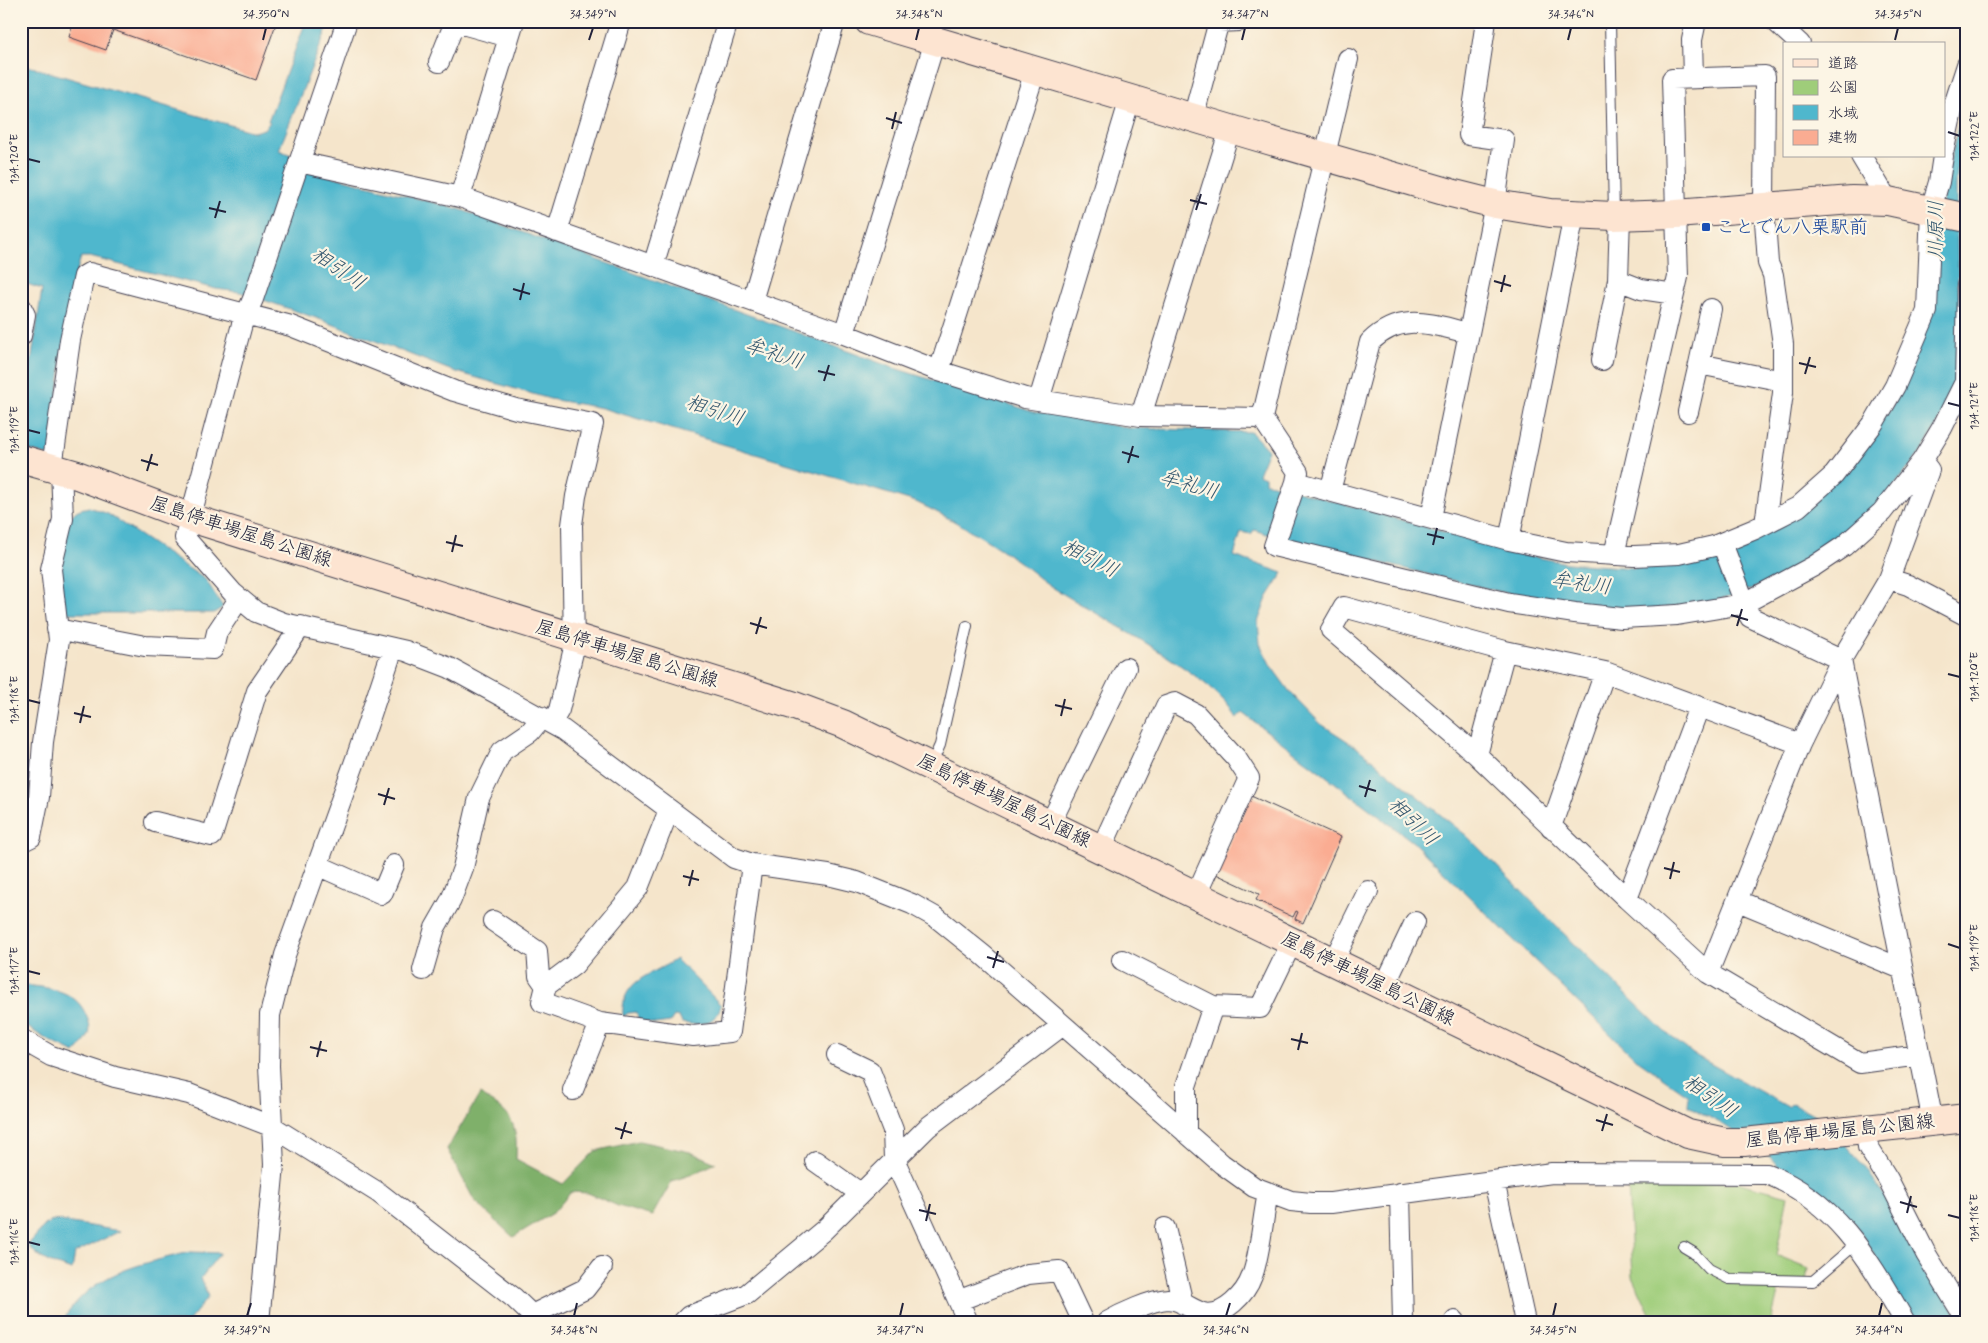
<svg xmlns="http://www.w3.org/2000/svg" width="1988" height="1343" viewBox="0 0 1988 1343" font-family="Mynerve,'Klee One',sans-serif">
	<rect width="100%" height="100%" fill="#fcf5e5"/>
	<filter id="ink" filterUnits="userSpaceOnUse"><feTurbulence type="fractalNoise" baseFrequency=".02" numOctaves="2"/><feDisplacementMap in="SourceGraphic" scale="10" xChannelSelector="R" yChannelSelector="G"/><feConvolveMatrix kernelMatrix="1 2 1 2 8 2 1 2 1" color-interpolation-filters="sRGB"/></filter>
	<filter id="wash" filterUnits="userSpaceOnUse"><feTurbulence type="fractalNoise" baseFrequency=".0096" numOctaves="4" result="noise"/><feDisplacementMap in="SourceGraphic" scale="20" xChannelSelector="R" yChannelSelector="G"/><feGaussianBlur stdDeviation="1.12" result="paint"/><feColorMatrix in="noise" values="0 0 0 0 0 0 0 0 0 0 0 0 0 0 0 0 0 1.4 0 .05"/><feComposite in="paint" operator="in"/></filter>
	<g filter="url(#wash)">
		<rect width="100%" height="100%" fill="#f5e5cb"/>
		<!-- green -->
		<path fill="#9fcd7a" stroke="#60785a" d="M 1696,1181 L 1740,1183 L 1788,1196 L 1776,1255 L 1808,1268 L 1805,1288 L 1779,1288 L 1771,1322 L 1654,1322 L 1633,1277 L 1628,1185 Z"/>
		<!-- forest -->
		<path fill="#7fb06a" stroke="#506952" d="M 480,1094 C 511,1114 518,1120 516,1159 L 563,1184 L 595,1151 L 639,1141 L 690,1152 L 716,1163 L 693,1174 L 672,1181 L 652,1216 L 618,1206 L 588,1193 L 571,1192 L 554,1212 L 513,1237 L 474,1200 L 447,1149 Z"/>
		<!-- water -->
		<path fill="#4fb7cd" stroke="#386c84" d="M 306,21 L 330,21 L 279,150 L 291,155 L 292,166 L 459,209 L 894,368 L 1034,412 L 1128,428 L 1251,432 L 1268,450 L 1258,474 L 1265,477 L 1265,482 L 1530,556 L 1567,563 L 1634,568 L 1670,565 L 1707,557 L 1774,528 L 1891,409 L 1937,235 L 1947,174 L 1967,87 L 1967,124 L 1958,161 L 1956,187 L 1958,284 L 1967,370 L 1923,450 L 1887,495 L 1850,531 L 1774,581 L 1715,601 L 1639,612 L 1563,607 L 1283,539 L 1254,530 L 1251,534 L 1241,532 L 1234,556 L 1283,573 L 1267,598 L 1258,622 L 1260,644 L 1271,666 L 1290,692 L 1321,724 L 1355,746 L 1467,836 L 1555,925 L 1665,1032 L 1693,1054 L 1788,1107 L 1792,1103 L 1821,1118 L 1865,1167 L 1886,1198 L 1961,1322 L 1914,1322 L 1856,1225 L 1805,1180 L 1784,1173 L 1770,1157 L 1724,1125 L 1688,1106 L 1689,1096 L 1635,1058 L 1413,842 L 1243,713 L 1236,718 C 1222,680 1091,612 1052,587 C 1038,578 1026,566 1012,557 C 982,536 950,518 916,502 L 602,408 L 550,399 L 450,370 L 319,319 L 240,292 L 216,289 L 90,257 L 81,257 L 71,290 L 50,456 L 21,448 L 21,431 L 42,289 L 21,282 L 21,64 L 254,132 L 264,129 L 270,122 L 268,121 Z
			M 89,507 L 108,514 L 206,580 L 223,607 L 214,613 L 60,613 C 58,588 55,529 75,512 C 78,509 85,508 89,507 Z
			M 676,959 L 721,1005 C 716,1025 699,1026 682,1023 L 679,1017 L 674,1016 L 670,1022 L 655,1024 L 638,1020 L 637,1012 L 628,1013 L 623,1017 C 620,979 651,976 676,959 Z
			M 21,985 C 45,987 76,989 86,1015 C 89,1021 91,1028 89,1034 C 87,1041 79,1048 75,1053 L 46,1039 L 21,1023 Z
			M 54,1220 L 120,1231 L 75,1253 L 72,1270 C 54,1264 40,1261 28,1245 L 45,1225 Z
			M 190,1252 L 220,1253 L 201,1278 L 208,1297 L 188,1322 L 62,1322 C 91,1272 138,1265 190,1252 Z"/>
		<g id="blocks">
			<!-- building -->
			<path fill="#faac92" d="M 74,21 L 277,21 L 256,80 L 113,30 L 106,50 L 69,37 Z
				M 1251,796 L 1341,837 L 1303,923 L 1295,919 L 1298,912 L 1296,911 L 1293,917 L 1256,900 L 1259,894 L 1216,874 Z"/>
		</g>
	</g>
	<g filter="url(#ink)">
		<use href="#blocks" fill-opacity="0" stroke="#423f51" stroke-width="1"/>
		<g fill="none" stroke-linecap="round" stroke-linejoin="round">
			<defs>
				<path id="lane" d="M 1610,21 L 1614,215
					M 931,765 L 940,745 L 967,626
					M 1684,1247 L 1694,1253 L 1709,1269 L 1729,1279 L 1813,1281 L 1857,1243"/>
				<path id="street" d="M 347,21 L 253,299 L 242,324 L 185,538 L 233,593 L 256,612 L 284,623 L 406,651 L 450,668 L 563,730 L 734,858 L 752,864 L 828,875 L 857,882 L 912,904 L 937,918 L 983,955 L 1222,1164 L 1254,1187 L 1291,1201 L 1311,1203 L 1331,1203 L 1552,1173 L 1767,1174 C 1837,1201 1869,1260 1905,1322
					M 1775,21 L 1800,44
					M 1219,22 L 1239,21
					M 439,62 L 455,22 L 509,37
					M 1693,78 L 1692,40 L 1696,21
					M 1193,118 L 1219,21
					M 1944,149 L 1952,111 L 1967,65
					M 1861,156 L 1888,201
					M 299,162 L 460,197 L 844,334 L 939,371 L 1025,398 L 1141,416 L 1262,418 L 1298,472 L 1296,482 L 1509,540 L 1566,552 L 1634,556 L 1679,554 L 1714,546 L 1755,529 L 1798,507 L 1834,475 L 1873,424 L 1895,386 L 1927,311 L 1931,209 L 1939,182 L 1943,156
					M 460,197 L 514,21
					M 557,232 L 621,21
					M 653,266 L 728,21
					M 1618,280 L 1641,289 L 1668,293 L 1673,298
					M 752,301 L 835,21
					M 21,307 L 25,315 L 21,336
					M 844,334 L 935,41
					M 1602,360 L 1618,280 L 1620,216
					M 1699,364 L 1711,309
					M 939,371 L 1035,71
					M 1039,400 L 1130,99
					M 1688,412 L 1699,364 L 1783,381
					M 1141,416 L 1230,129
					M 1262,418 L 1348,59
					M 52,467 L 70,340 L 84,276 L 89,273 L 291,326 L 454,391 L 516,409 L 593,424 L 576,496 L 572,525 L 574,648 L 559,710 L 552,722
					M 1296,482 L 1274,546 L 1509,603 L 1575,613 L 1622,618 L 1677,615 L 1743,604 L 1814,566 L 1844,546 L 1882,512 L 1922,461 L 1942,428 L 1965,382 L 1967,286
					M 1330,491 L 1370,342 C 1401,311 1432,325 1469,333 L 1495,204 L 1504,140 L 1469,135 L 1486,21
					M 1431,518 L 1469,333
					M 1509,540 L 1574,215
					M 1722,543 L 1750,617 L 1841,660 L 1933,1122
					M 1614,555 L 1678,277 L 1672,79 L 1765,76 L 1764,207 L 1768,263 L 1773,275 L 1783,344 L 1783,393 L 1765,524
					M 1889,579 L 1908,585 L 1967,616
					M 57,629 L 145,646 L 213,649 L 217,632 L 239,599
					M 1477,755 L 1505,651
					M 155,822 L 212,836 L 257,691 L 301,626
					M 1050,824 L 1126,668
					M 1551,827 L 1605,672
					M 21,842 L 31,837 L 39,797 L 43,742 L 59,640 L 51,569 L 63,519 L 61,470
					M 1101,849 L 1166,706 L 1175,703 L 1196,714 L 1236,758 L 1249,778 L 1196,895
					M 317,865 L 382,894 L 394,865
					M 1627,899 L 1699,707
					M 1738,901 L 1902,969
					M 493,921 L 537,951 L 539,976 L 546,986
					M 1122,960 L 1213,1006
					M 1333,962 L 1368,891
					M 423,970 L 435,928 L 451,900 L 463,868 L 479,798 L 502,751 L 530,732 L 542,717
					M 1708,973 L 1800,744
					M 1384,987 L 1415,922
					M 600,1023 L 542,1002 L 546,986 L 574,965 L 638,888 L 669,810
					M 21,1039 L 51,1056 L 115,1077 L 189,1094 L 273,1127 L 379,1193 L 514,1298 L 539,1322
					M 837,1055 L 870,1071 L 893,1130 L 894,1159 L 968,1322
					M 1919,1055 L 1860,1063 L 1708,973 L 1627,899 L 1477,755 L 1331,630 L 1344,607 L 1505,651 L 1605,672 L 1800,744 L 1841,660 L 1889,579 L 1929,470 L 1922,461
					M 573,1090 L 600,1023 L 693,1036 L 730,1032 L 752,864
					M 1866,1129 L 1868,1147 L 1888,1179 L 1926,1254 L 1967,1321
					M 1186,1133 L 1186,1086 L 1213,1006 L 1260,1008 L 1292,942
					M 815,1161 L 860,1193
					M 1494,1181 L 1525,1322
					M 1400,1193 L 1403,1322
					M 1165,1228 L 1183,1304
					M 960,1300 L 1028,1274 L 1059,1271 L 1083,1322
					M 532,1315 L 585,1289 L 602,1267
					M 1455,1321 L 1455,1322
					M 259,1322 L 274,1165 L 269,1066 L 270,1015 L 285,955 L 358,753 L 393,648
					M 683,1322 L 689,1316 L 747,1294 L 824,1230 L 928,1127 L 1063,1025
					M 1107,1322 C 1121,1314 1151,1300 1168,1299 C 1180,1299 1192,1310 1203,1313 C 1224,1318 1246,1293 1252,1276 C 1260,1256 1263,1216 1268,1193"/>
				<path id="secondary" d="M 869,21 L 1251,135 L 1451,193 L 1495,204 L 1550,213 L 1614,216 L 1676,214 L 1852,200 L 1888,201 L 1967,218
					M 21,459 L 77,475 L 197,520 L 792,705 L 843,724 L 1688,1134 L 1725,1142 L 1744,1142 L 1967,1118"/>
			</defs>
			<!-- lane casing -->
			<use href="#lane" stroke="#423f51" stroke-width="12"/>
			<!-- street casing -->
			<use href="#street" stroke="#423f51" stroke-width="22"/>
			<!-- secondary casing -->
			<use href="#secondary" stroke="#423f51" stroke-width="30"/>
			<!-- lane -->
			<use href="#lane" stroke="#fff" stroke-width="10"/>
			<!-- street -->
			<use href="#street" stroke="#fff" stroke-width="20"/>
			<!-- secondary -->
			<use href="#secondary" stroke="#fde4d1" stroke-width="28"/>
		</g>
	</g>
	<!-- ticks -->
	<path fill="none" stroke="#22223b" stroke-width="2" d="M 263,40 L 266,28M 589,40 L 593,28M 916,40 L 919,28M 1242,40 L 1245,28M 1568,40 L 1571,28M 1895,40 L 1898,28M 886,118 L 902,123M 892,129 L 896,112M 1948,132 L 1960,136M 28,159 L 40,162M 1190,200 L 1207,204M 209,208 L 226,212M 1196,210 L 1201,194M 215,218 L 220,201M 1494,281 L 1511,286M 513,289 L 530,294M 1501,292 L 1505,275M 520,300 L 524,283M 1799,363 L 1816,367M 818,371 L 835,375M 1805,374 L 1810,357M 824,381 L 829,365M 1948,403 L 1960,406M 28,430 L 40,433M 1122,452 L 1139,457M 141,460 L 158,465M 1128,463 L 1133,446M 147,471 L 152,454M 1427,534 L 1444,538M 446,542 L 463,546M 1433,545 L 1437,528M 452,552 L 456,535M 1731,615 L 1748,620M 750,623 L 767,628M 1737,626 L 1742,609M 756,634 L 761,617M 1948,674 L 1960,677M 28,700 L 40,703M 1055,705 L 1072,709M 74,713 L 91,717M 1061,716 L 1065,699M 80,723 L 84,706M 1359,786 L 1376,791M 378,794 L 395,799M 1365,797 L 1370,780M 384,805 L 389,788M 1664,868 L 1680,872M 683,876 L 699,880M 1670,879 L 1674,862M 689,886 L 693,870M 1948,944 L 1960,948M 987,957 L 1004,962M 993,968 L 998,951M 28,971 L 40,974M 1291,1039 L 1308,1043M 310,1047 L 327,1051M 1298,1050 L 1302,1033M 317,1057 L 321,1041M 1596,1120 L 1613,1125M 615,1128 L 632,1133M 1602,1131 L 1607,1114M 621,1139 L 626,1122M 1900,1202 L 1917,1207M 919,1210 L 936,1214M 1907,1213 L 1911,1196M 1948,1215 L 1960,1218M 926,1221 L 930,1204M 28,1242 L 40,1245M 247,1316 L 251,1303M 574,1316 L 577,1303M 900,1316 L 903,1303M 1226,1316 L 1230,1303M 1553,1316 L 1556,1303M 1879,1316 L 1882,1303"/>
	<!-- markers -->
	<rect fill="#1a4fb4" stroke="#fcf5e5" stroke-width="2" x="1701" y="222" width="10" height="10" rx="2.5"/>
	<g text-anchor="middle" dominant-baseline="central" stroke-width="4.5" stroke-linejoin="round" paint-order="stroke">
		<!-- transit labels -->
		<g font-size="19" fill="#164399" stroke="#fcf5e5" text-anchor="start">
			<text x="1716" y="227">ことでん八栗駅前</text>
		</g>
		<!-- street labels -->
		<g font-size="19" fill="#22223b" stroke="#fcf5e5">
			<text transform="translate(241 532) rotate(18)">屋島停車場屋島公園線</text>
			<text transform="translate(627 654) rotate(17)">屋島停車場屋島公園線</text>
			<text transform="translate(1004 801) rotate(26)">屋島停車場屋島公園線</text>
			<text transform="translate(1368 979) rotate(26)">屋島停車場屋島公園線</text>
			<text transform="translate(1840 1131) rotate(-6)">屋島停車場屋島公園線</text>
		</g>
		<!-- water labels -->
		<g font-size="20" font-style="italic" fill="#32566e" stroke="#fcf5e5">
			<text transform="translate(1936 230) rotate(-90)">川原川</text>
			<text transform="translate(338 269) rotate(34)">相引川</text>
			<text transform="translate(774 354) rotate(18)">牟礼川</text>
			<text transform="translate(715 411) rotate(18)">相引川</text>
			<text transform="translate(1189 485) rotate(16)">牟礼川</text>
			<text transform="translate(1090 559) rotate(27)">相引川</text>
			<text transform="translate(1581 584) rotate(8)">牟礼川</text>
			<text transform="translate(1413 822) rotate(44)">相引川</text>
			<text transform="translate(1710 1097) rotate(35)">相引川</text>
		</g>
	</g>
	<!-- margin -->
	<rect width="1988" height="1343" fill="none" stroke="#fcf5e5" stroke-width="55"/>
	<!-- legend -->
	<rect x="1783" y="42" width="162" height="115" fill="#fcf5e5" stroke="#a5a1a1"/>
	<rect x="1793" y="59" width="25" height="8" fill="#fde4d1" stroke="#a5a1a1"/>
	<text x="1828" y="68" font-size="15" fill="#22223b">道路</text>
	<rect x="1793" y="80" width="25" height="15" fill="#9fcd7a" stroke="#a5a1a1"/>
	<text x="1828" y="92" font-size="15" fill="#22223b">公園</text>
	<rect x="1793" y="105" width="25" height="15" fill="#4fb7cd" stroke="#a5a1a1"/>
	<text x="1828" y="118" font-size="15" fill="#22223b">水域</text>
	<rect x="1793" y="130" width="25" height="15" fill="#faac92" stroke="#a5a1a1"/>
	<text x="1828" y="142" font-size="15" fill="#22223b">建物</text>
	<rect x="28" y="28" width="1932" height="1288" fill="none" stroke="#22223b" stroke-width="2"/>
	<g font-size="12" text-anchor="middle" fill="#22223b">
		<text x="266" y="18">34.350°N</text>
		<text x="593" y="18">34.349°N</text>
		<text x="919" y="18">34.348°N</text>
		<text x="1245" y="18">34.347°N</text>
		<text x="1571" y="18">34.346°N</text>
		<text x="1898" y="18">34.345°N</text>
		<text transform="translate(1974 136) rotate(-90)" y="4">134.122°E</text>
		<text transform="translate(14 159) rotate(-90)" y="4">134.120°E</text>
		<text transform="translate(1974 406) rotate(-90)" y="4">134.121°E</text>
		<text transform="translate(14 430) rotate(-90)" y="4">134.119°E</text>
		<text transform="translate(1974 677) rotate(-90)" y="4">134.120°E</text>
		<text transform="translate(14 700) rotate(-90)" y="4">134.118°E</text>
		<text transform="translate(1974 948) rotate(-90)" y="4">134.119°E</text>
		<text transform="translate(14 971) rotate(-90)" y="4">134.117°E</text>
		<text transform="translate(1974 1218) rotate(-90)" y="4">134.118°E</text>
		<text transform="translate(14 1242) rotate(-90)" y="4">134.116°E</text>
		<text x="247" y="1334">34.349°N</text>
		<text x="574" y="1334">34.348°N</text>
		<text x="900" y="1334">34.347°N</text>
		<text x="1226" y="1334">34.346°N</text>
		<text x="1553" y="1334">34.345°N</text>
		<text x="1879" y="1334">34.344°N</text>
	</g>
</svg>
